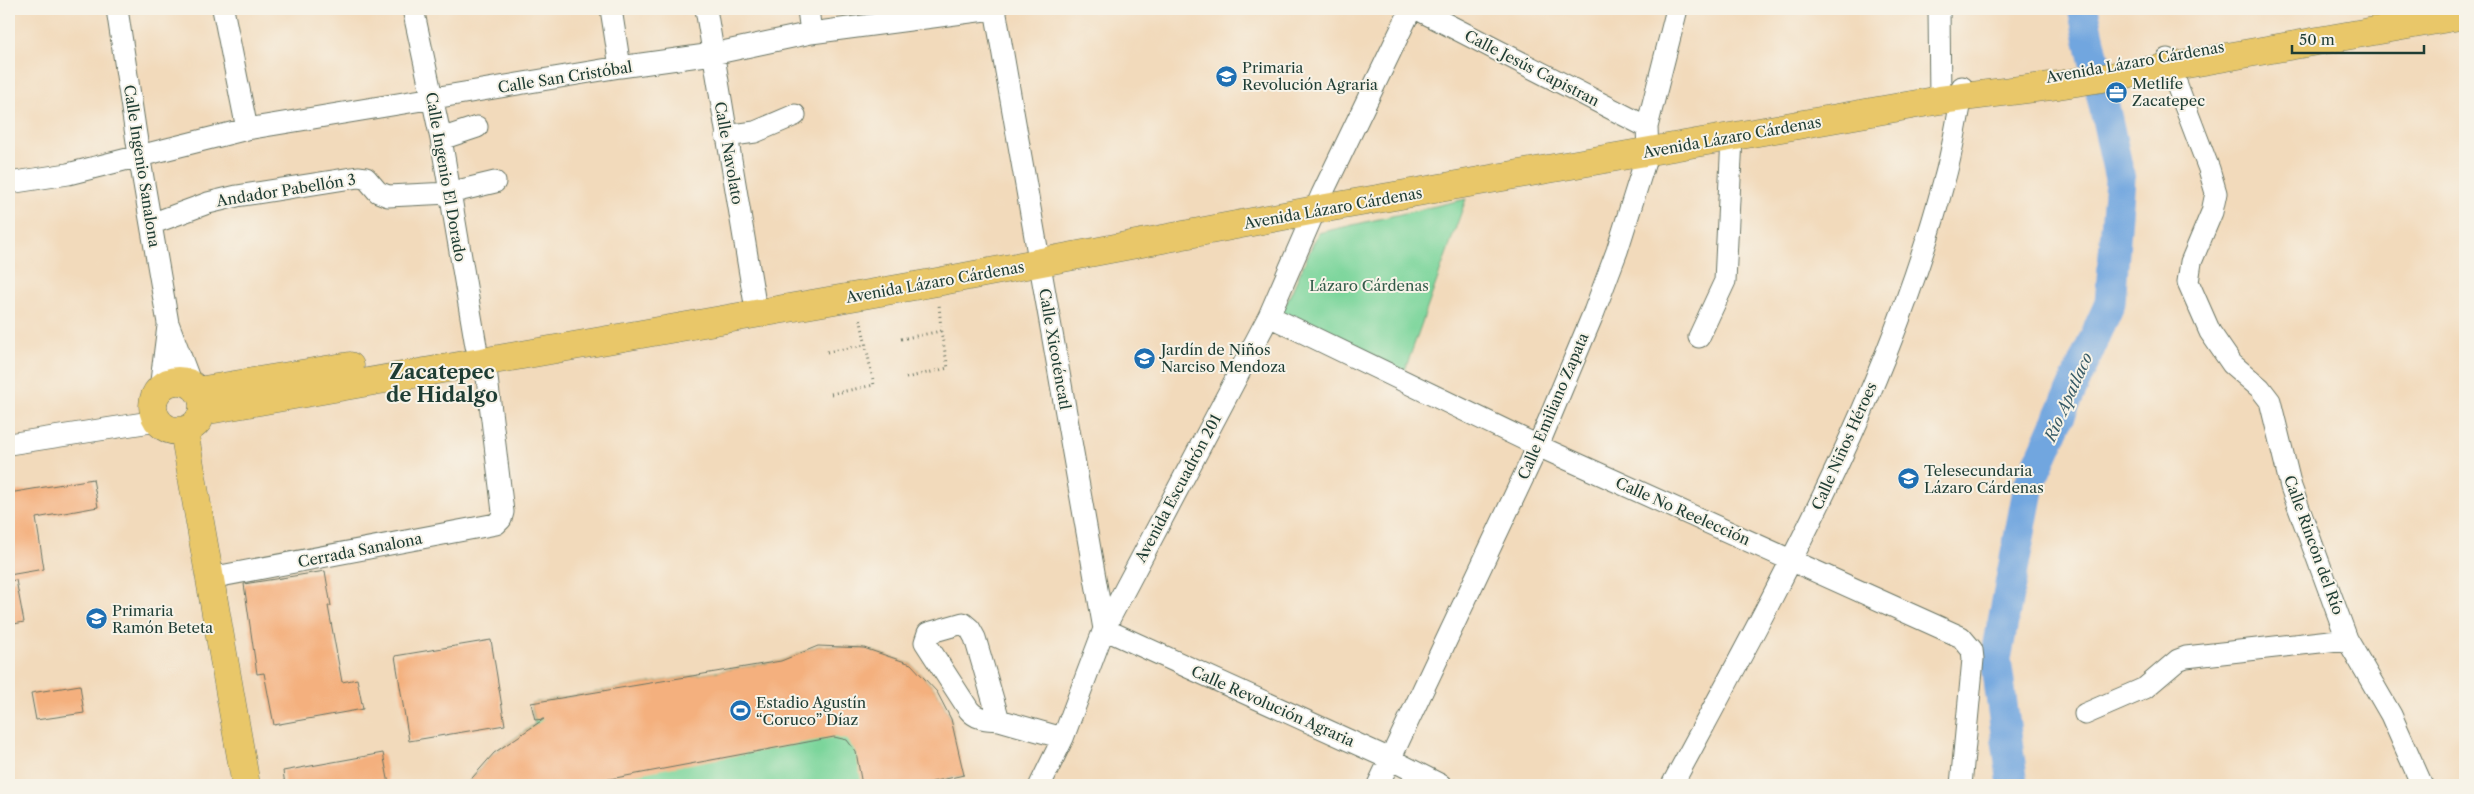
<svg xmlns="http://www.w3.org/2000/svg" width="2474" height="794" viewBox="0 0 2474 794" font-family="'Libre Caslon Text',serif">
	<rect width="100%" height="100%" fill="#f7f3e8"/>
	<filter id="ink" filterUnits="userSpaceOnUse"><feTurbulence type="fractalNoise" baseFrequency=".02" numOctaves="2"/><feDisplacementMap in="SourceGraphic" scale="10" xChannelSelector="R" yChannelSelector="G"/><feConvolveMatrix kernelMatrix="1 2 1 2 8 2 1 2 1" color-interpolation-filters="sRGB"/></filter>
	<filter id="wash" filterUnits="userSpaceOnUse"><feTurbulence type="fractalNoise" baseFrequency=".0096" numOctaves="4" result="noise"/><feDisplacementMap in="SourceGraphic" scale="20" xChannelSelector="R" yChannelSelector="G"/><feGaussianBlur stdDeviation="1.12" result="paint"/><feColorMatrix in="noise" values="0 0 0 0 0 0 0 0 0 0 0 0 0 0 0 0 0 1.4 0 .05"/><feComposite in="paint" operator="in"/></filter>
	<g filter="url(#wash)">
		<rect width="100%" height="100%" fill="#f2dabb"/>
		<!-- green -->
		<path fill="#7cd59b" stroke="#4e8968" d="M 1466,199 L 1404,373 L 1282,313 L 1318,233 Z
			M 818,646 L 864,648 L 911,664 L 937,692 L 951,719 L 963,775 L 932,782 L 932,785 L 466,785 L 494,753 L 535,724 L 531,703 L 781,661 Z"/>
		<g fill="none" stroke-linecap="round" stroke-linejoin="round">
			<!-- river -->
			<path stroke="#71a6df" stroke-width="31" d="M 2013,785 L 1996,659 L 2029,485 L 2110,303 L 2120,179 L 2083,9"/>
		</g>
		<g id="blocks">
			<!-- building -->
			<path fill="#f4b07e" d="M 93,479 L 98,507 L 36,518 L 44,569 L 9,575 L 9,493 Z
				M 325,571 L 331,606 L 328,606 L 342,682 L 357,679 L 363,709 L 274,725 L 264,673 L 257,674 L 244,584 Z
				M 16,580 L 24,622 L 9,625 L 9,581 Z
				M 491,640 L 505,725 L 409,741 L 395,656 Z
				M 818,646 L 864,648 L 911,664 L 937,692 L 951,719 L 964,775 L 932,782 L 932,785 L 862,785 L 856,752 L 847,740 L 834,737 L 578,785 L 466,785 L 494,753 L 544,719 L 535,720 L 531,703 L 781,661 Z
				M 80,685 L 84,713 L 36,720 L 31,693 Z
				M 383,753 L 389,784 L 285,785 L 283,771 Z"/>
		</g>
	</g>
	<g filter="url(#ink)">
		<use href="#blocks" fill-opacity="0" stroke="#697463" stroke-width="1"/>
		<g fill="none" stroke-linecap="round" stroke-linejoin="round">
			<defs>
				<path id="minor" d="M 117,9 L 139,155 L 168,323 L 191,384
					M 223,9 L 247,129
					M 413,9 L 441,139 L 476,346
					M 611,9 L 620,67
					M 706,9 L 754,298
					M 808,9 L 811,33
					M 995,9 L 1104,629 L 1390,759 L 1441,785
					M 1417,9 L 1647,127
					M 1939,9 L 1940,100
					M 2167,59 L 2209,169 L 2216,193 L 2212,212 L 2191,262 L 2188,282 L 2210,332 L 2232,364 L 2260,388 L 2270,401 L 2291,487 L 2347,639 L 2391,715 L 2422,785
					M 726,136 L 755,132 L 795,115
					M 441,139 L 477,127
					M 9,183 L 68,174 L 247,129 L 620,67 L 713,54 L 811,33 L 993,9
					M 151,224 L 208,203 L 237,196 L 358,177 L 366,178 L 378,192 L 388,196 L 449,193 L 495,182
					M 1269,316 L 1538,446 L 1961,637 L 1972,650 L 1973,659 L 1961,785
					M 1699,337 L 1725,281 L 1732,138
					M 160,389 L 168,326
					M 9,444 L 157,421
					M 210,578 L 496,524 L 501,519 L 503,512 L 485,361
					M 2085,714 L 2145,688 L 2178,660 L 2186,657 L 2347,639
					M 999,720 C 988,719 977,720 969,710 L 925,642 L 928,633 L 963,623 L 970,629 L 975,638 L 999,720 L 1063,738
					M 1040,785 L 1063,738 L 1104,629 L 1269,316 L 1322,194 L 1411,9
					M 1378,785 L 1538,446 L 1594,312 L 1617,251 L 1648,152 L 1647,127 L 1677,9
					M 1672,785 C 1776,591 1887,395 1944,181 C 1952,154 1956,125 1962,97 L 1962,87"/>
				<path id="major" d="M153 406a25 25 0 1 1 50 0a25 25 0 1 1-50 0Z
					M 198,391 L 350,366
					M 203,411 L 937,282 L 1315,210 L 1940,100 L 2058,85 L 2153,70 L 2465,15
					M 184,431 L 246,785"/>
			</defs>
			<!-- minor casing -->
			<use href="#minor" stroke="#697463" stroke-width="23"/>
			<!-- major casing -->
			<use href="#major" stroke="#697463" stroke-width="29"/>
			<!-- path -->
			<path stroke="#697463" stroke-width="3" stroke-dasharray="1 4" stroke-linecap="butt" d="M 901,339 L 941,331
				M 827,352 L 865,345
				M 906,378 L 948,368 L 941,331 L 939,303
				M 831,394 L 874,385 L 860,317"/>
			<!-- minor -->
			<use href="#minor" stroke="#fff" stroke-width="21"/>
			<!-- major -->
			<use href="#major" stroke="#e9c769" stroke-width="28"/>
		</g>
	</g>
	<!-- icons -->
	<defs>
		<symbol id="school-disc" viewBox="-11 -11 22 22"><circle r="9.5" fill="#1f6fb2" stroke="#f7f3e8"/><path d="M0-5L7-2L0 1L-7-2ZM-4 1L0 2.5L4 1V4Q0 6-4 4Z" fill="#fff"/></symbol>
		<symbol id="office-disc" viewBox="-11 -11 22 22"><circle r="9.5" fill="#1f6fb2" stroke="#f7f3e8"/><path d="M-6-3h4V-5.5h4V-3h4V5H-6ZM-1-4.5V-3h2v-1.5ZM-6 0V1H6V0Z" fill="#fff"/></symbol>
		<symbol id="stadium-disc" viewBox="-11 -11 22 22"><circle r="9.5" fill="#1f6fb2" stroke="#f7f3e8"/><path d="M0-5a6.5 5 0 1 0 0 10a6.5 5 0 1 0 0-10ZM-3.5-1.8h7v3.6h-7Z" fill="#fff"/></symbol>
	</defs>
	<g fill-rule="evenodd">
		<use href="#school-disc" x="1214" y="64" width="25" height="25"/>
		<use href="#office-disc" x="2104" y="80" width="25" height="25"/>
		<use href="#school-disc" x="1132" y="346" width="25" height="25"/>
		<use href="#school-disc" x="1896" y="466" width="25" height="25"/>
		<use href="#school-disc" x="84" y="606" width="25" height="25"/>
		<use href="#stadium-disc" x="728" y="698" width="25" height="25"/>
	</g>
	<g text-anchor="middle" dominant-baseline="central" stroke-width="4" stroke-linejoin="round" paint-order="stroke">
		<!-- street labels -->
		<g font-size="15" fill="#1f3d34" stroke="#f7f3e8">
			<text transform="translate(2135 62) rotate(-10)">Avenida Lázaro Cárdenas</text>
			<text transform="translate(1532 68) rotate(27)">Calle Jesús Capistran</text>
			<text transform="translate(565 77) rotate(-9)">Calle San Cristóbal</text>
			<text transform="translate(1732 137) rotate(-10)">Avenida Lázaro Cárdenas</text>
			<text transform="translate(729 153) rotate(80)">Calle Navolato</text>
			<text transform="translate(142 166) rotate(81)">Calle Ingenio Sanalona</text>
			<text transform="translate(446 177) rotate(80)">Calle Ingenio El Dorado</text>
			<text transform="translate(286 190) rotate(-9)">Andador Pabellón 3</text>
			<text transform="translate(1333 208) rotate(-10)">Avenida Lázaro Cárdenas</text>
			<text transform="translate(935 282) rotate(-10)">Avenida Lázaro Cárdenas</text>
			<text transform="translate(1055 349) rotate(80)">Calle Xicoténcatl</text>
			<text transform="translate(1553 406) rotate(-67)">Calle Emiliano Zapata</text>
			<text transform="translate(1844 446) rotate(-66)">Calle Niños Héroes</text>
			<text transform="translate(1178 488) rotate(-62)">Avenida Escuadrón 201</text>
			<text transform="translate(1683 511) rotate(24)">Calle No Reelección</text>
			<text transform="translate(2314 545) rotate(70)">Calle Rincón del Río</text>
			<text transform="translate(360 550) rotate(-11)">Cerrada Sanalona</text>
			<text transform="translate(1273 706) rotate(24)">Calle Revolución Agraria</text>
		</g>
		<!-- poi labels -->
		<g font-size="15" fill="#1f3d34" stroke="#f7f3e8" text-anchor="start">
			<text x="1242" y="67">Primaria<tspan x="1242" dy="17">Revolución Agraria</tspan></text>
			<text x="2132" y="83">Metlife<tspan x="2132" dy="17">Zacatepec</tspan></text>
			<text x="1161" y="349">Jardín de Niños<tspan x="1161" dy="17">Narciso Mendoza</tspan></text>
			<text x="1924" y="470">Telesecundaria<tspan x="1924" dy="17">Lázaro Cárdenas</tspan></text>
			<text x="112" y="610">Primaria<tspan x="112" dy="17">Ramón Beteta</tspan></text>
			<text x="756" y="702">Estadio Agustín<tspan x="756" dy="17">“Coruco” Díaz</tspan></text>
		</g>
		<!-- park labels -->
		<g font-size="15" fill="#325b49" stroke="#f7f3e8">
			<text x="1369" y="285">Lázaro Cárdenas</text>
		</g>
		<!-- water labels -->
		<g font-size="16" font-style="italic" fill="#385c67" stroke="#f7f3e8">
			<text transform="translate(2068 397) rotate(-66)">Río Apatlaco</text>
		</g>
		<!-- district labels -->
		<g font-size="20" font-weight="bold" fill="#1f3d34" stroke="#f7f3e8">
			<text x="442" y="372">Zacatepec<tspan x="442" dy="23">de Hidalgo</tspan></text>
		</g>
	</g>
	<!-- margin -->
	<rect width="2474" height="794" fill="none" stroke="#f7f3e8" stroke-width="30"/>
	<!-- scale -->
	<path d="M2292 45v8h132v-8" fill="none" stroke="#1f3d34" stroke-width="2.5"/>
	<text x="2299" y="45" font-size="15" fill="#1f3d34" stroke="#f7f3e8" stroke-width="4" paint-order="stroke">50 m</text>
</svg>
